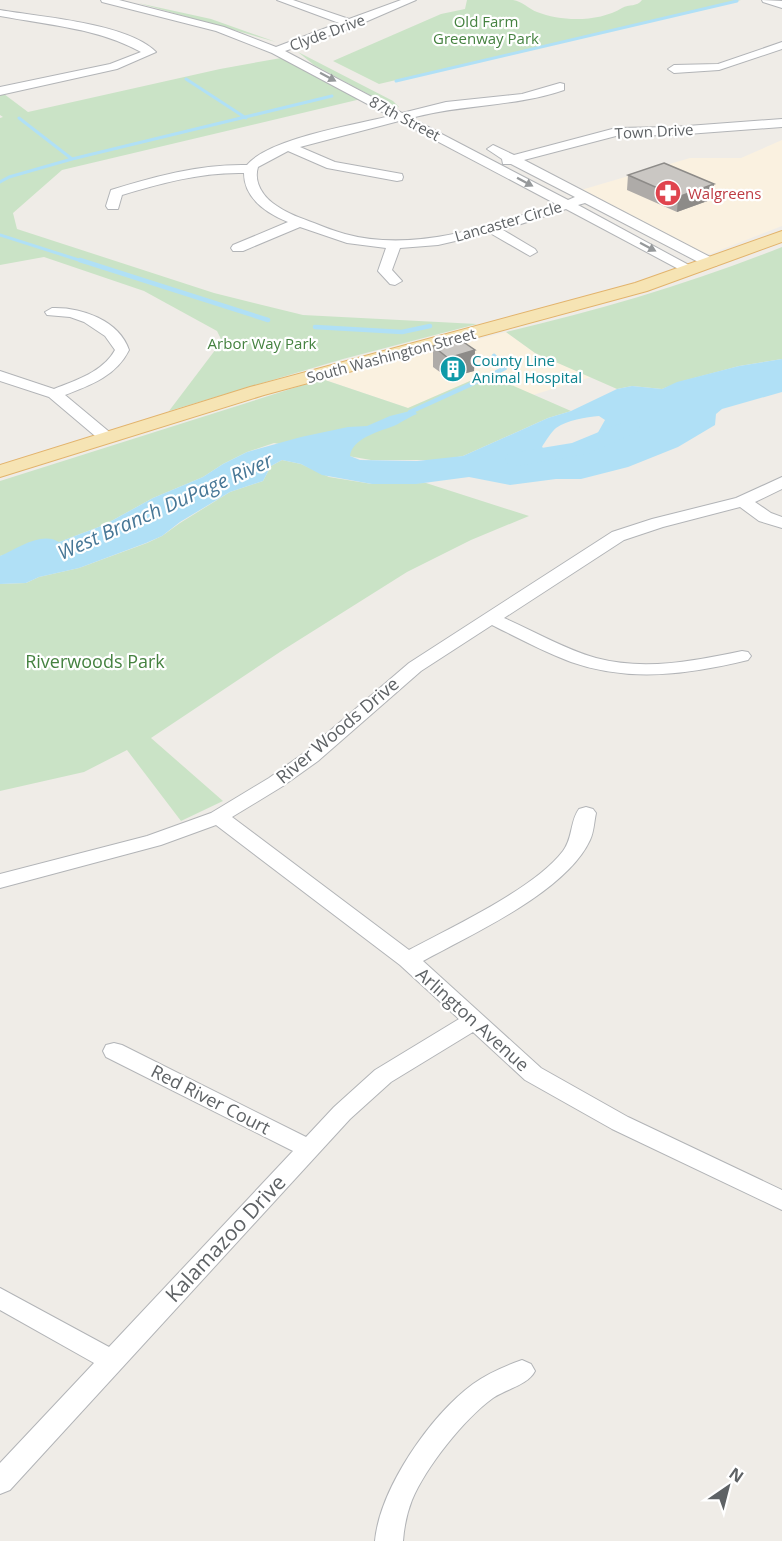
<svg xmlns="http://www.w3.org/2000/svg" width="782" height="1541" viewBox="0 0 782 1541" font-family="'Open Sans',sans-serif">
	<rect width="100%" height="100%" fill="#efece7"/>
	<!-- commercial -->
	<path fill="#faf1e0" d="M 782,140 L 782,226 L 710,254 L 697,252 L 581,190 L 690,158 L 741,158 Z
		M 506,332 L 535,353 L 591,377 L 533,395 L 486,374 L 408,408 L 322,379 Z"/>
	<!-- green -->
	<path fill="#cae3c6" d="M 467,0 C 482,0 498,0 513,0 C 522,1 529,9 537,12 C 562,22 599,22 622,8 C 629,4 637,7 642,0 L 741,0 L 379,84 L 333,61 L 441,14 L 465,9 Z
		M 138,3 L 211,19 L 276,42 Z
		M 298,52 L 393,101 L 399,107 L 394,108 L 314,65 Z
		M 281,58 L 361,99 L 62,170 L 13,213 L 17,229 L 214,293 L 303,315 L 477,324 L 343,359 L 169,411 L 222,341 L 217,331 L 144,291 L 44,257 L 0,265 L 0,118 L 3,117 L 0,115 L 0,95 L 4,94 L 28,112 L 220,69 Z
		M 782,247 L 782,359 L 739,366 L 683,381 L 662,389 L 632,386 L 617,389 L 535,353 L 506,332 C 600,310 692,283 782,247 Z
		M 486,374 L 571,411 L 548,418 L 463,456 L 441,460 L 371,460 L 274,443 L 247,452 L 223,464 L 203,477 L 153,498 L 104,525 L 59,542 L 0,556 L 0,481 L 322,379 L 408,408 Z
		M 282,460 L 301,464 L 329,477 L 372,484 L 426,483 L 529,516 L 471,540 L 407,572 L 283,650 L 151,738 L 223,801 L 181,821 L 127,750 L 84,772 L 0,791 L 0,584 L 26,583 L 39,577 L 79,568 L 147,543 L 162,536 L 180,523 L 230,492 L 263,481 L 271,466 Z"/>
	<!-- water -->
	<path fill="#b0e0f6" fill-rule="evenodd" d="M 782,359 L 782,392 L 722,409 L 716,414 L 715,425 L 678,447 L 628,467 L 581,479 L 556,479 L 510,485 L 469,477 L 416,484 L 372,484 L 322,475 L 301,464 L 282,460 L 271,466 L 263,481 L 230,492 L 180,522 L 162,536 L 146,543 L 79,568 L 39,577 L 26,583 L 0,584 L 0,556 C 17,549 41,531 59,542 L 104,525 L 153,498 L 203,477 L 223,464 L 247,452 L 301,437 L 348,427 L 367,426 L 390,416 L 414,410 L 417,414 C 408,417 400,424 391,427 C 377,432 352,439 350,456 L 360,460 L 417,461 L 463,456 L 548,418 L 571,411 L 617,389 L 632,386 L 662,389 L 677,382 L 739,366 ZM 599,416 L 605,420 L 592,443 C 579,450 554,459 542,447 C 544,443 553,430 556,428 C 567,420 586,417 599,416 Z"/>
	<g fill="none" stroke-linecap="round" stroke-linejoin="round">
		<!-- stream-far1 -->
		<path stroke="#b0e0f6" stroke-width="3" d="M 186,79 L 246,118
			M 396,81 L 737,1
			M 19,118 L 72,159
			M 0,182 L 9,177 L 72,159 L 332,96
			M 0,235 L 85,262"/>
		<!-- stream -->
		<path stroke="#b0e0f6" stroke-width="4.5" d="M 80,260 L 268,320
			M 315,327 L 402,332 L 430,326
			M 494,356 L 505,368 L 497,372
			M 410,412 L 487,377"/>
		<!-- river -->
		<path fill="#b0e0f6" fill-rule="evenodd" d="M 628,420 L 637,422 L 640,427 L 637,432 L 587,454 L 517,466 L 508,464 L 505,459 L 508,454 L 517,452 L 572,443 Z"/>
		<defs>
			<path id="minor" d="M 101,0 L 119,0 L 224,27 L 276,47 L 339,23 L 277,0 L 293,0 L 349,19 L 401,0 L 416,0 L 356,26 L 285,51 L 402,113 L 446,102 L 522,94 L 560,83 L 564,84 L 564,90 C 515,107 462,104 411,118 L 568,200 L 575,197 L 511,164 L 503,164 L 502,159 L 487,149 L 493,145 L 514,155 L 616,128 L 674,127 L 782,119 L 782,127 L 674,135 L 616,136 L 524,160 L 716,260 L 718,263 L 716,266 L 706,266 L 585,203 L 578,205 L 698,270 L 696,273 L 686,273 L 566,209 L 503,230 L 535,249 L 537,252 L 530,256 L 490,233 L 438,245 L 400,248 L 392,270 L 402,281 L 395,285 L 390,284 L 378,271 L 386,248 L 347,243 L 300,227 L 243,251 L 233,251 L 231,248 L 233,245 L 288,222 C 266,213 244,198 244,173 C 202,172 162,183 122,195 L 118,209 L 108,209 L 106,206 L 111,190 C 156,176 200,164 247,165 C 269,138 355,125 390,116 L 272,53 L 216,31 L 102,2 ZM 399,121 L 556,204 C 490,226 415,253 345,234 C 334,231 324,227 314,223 C 301,218 288,214 277,206 C 264,198 253,183 258,167 L 288,151 L 327,168 L 397,181 L 402,180 L 403,177 L 402,174 L 335,162 L 300,147 Z
				M 762,0 L 782,1 L 782,8 L 763,2 Z
				M 0,10 C 40,17 128,23 156,52 L 117,69 L 0,95 L 0,87 L 110,64 L 141,52 C 98,28 48,25 0,16 Z
				M 782,42 L 782,49 L 719,70 L 674,73 L 668,69 L 674,65 L 718,64 Z
				M 52,308 C 81,307 119,320 129,350 C 116,376 91,385 65,395 L 113,435 L 115,438 L 113,441 L 101,441 L 49,397 L 0,381 L 0,371 L 54,389 C 76,380 103,372 115,350 L 105,336 L 84,322 L 70,317 L 47,315 L 45,312 Z
				M 782,477 L 782,489 L 755,502 L 771,513 L 782,517 L 782,528 L 759,521 L 740,507 L 663,527 L 624,540 L 504,618 C 534,631 564,649 596,658 C 644,671 695,661 742,651 L 748,652 L 751,656 L 748,660 C 690,674 630,683 571,662 C 544,652 518,638 492,625 L 421,671 L 318,761 L 283,786 L 232,817 L 409,950 C 452,927 534,889 563,851 C 573,838 570,821 579,809 L 586,807 L 593,809 L 596,813 C 594,822 594,832 590,840 C 566,892 472,934 423,961 L 541,1068 L 628,1117 L 782,1190 L 782,1210 L 612,1129 L 525,1080 L 473,1032 L 391,1082 L 350,1119 L 10,1490 L 0,1494 L 0,1463 L 94,1363 L 0,1310 L 0,1288 L 109,1347 L 293,1151 L 106,1057 L 103,1051 L 106,1045 L 114,1043 L 122,1045 L 306,1137 L 334,1107 L 375,1070 L 459,1019 L 400,965 L 216,825 L 161,845 L 0,888 L 0,874 L 147,836 L 211,813 L 269,778 L 304,753 L 409,663 L 612,532 L 652,519 L 736,498 Z
				M 522,1360 L 531,1364 L 535,1371 C 528,1385 506,1389 493,1398 C 464,1419 426,1467 412,1500 C 407,1513 404,1527 403,1541 L 375,1541 C 380,1488 430,1416 473,1384 C 487,1374 505,1366 522,1360 Z"/>
			<path id="major" d="M 782,231 L 782,242 L 647,291 L 264,395 L 0,477 L 0,465 L 250,387 L 635,283 Z"/>
		</defs>
		<!-- minor casing -->
		<use href="#minor" stroke="#b2b4b7" stroke-width="2"/>
		<!-- major casing -->
		<use href="#major" stroke="#e2b36c" stroke-width="2"/>
		<!-- minor -->
		<use href="#minor" fill="#fff" fill-rule="evenodd"/>
		<!-- major -->
		<use href="#major" fill="#f6e4b4" fill-rule="evenodd"/>
	</g>
	<!-- wall -->
	<path fill="#aeaba8" d="M 628,175 L 713,199 L 677,212 L 627,190 Z
		M 433,346 L 475,350 L 474,371 L 448,378 L 433,367 Z"/>
	<!-- shaded-wall -->
	<path fill="#8d8b88" d="M 714,184 L 713,199 L 677,212 L 678,197 Z
		M 475,350 L 474,371 L 448,378 L 448,358 Z"/>
	<!-- building -->
	<path fill="#cac7c3" stroke="#8d8b88" stroke-width="1.5" d="M 664,163 L 714,184 L 678,197 L 628,175 Z
		M 459,339 L 475,350 L 448,358 L 433,346 Z"/>
	<!-- one-way arrows -->
	<defs><path id="oneway-solid" d="M-6-.8H1V-3.2L6.5 0L1 3.2V.8H-6Z" transform="scale(1.5)"/></defs>
	<g fill="#96999b">
		<use href="#oneway-solid" transform="translate(328 77) rotate(28)"/>
		<use href="#oneway-solid" transform="translate(525 182) rotate(28)"/>
		<use href="#oneway-solid" transform="translate(648 247) rotate(28)"/>
	</g>
	<!-- icons -->
	<defs>
		<symbol id="pharmacy-disc" viewBox="-11 -11 22 22"><circle r="9.5" fill="#e0444e" stroke="#fff"/><path d="M-2-6h4v4h4v4h-4v4h-4v-4h-4v-4h4Z" fill="#fff"/></symbol>
		<symbol id="building-disc" viewBox="-11 -11 22 22"><circle r="9.5" fill="#0f9aa8" stroke="#fff"/><path d="M-4-6H4V6H1V3H-1V6H-4ZM-2.5-4.3h1.7v1.8h-1.7ZM.8-4.3h1.7v1.8H.8ZM-2.5-1h1.7V.8h-1.7ZM.8-1h1.7V.8H.8Z" fill="#fff"/></symbol>
	</defs>
	<g fill-rule="evenodd">
		<use href="#pharmacy-disc" x="653" y="178" width="30" height="30"/>
		<use href="#building-disc" x="438" y="354" width="30" height="30"/>
	</g>
	<g text-anchor="middle" dominant-baseline="central" stroke-width="4.5" stroke-linejoin="round" paint-order="stroke">
		<!-- far-park labels -->
		<g font-size="15" fill="#458240" stroke="#fff">
			<text x="486" y="21">Old Farm<tspan x="486" dy="17">Greenway Park</tspan></text>
			<text x="262" y="343">Arbor Way Park</text>
		</g>
		<!-- far-street labels -->
		<g font-size="15" fill="#5e6265" stroke="#fff">
			<text transform="translate(327 32) rotate(-20)">Clyde Drive</text>
			<text transform="translate(405 118) rotate(28)">87th Street</text>
			<text transform="translate(654 131) rotate(-3)">Town Drive</text>
			<text transform="translate(508 221) rotate(-16)">Lancaster Circle</text>
			<text transform="translate(391 355) rotate(-15)">South Washington Street</text>
		</g>
		<!-- far-health labels -->
		<g font-size="15" fill="#be3a42" stroke="#fff" text-anchor="start">
			<text x="688" y="193">Walgreens</text>
		</g>
		<!-- far-culture labels -->
		<g font-size="15" fill="#0d838f" stroke="#fff" text-anchor="start">
			<text x="472" y="360">County Line<tspan x="472" dy="17">Animal Hospital</tspan></text>
		</g>
		<!-- park labels -->
		<g font-size="18" fill="#458240" stroke="#fff">
			<text x="95" y="661">Riverwoods Park</text>
		</g>
		<!-- street labels -->
		<g font-size="18" fill="#5e6265" stroke="#fff">
			<text transform="translate(337 730) rotate(-40)">River Woods Drive</text>
			<text transform="translate(473 1019) rotate(42)">Arlington Avenue</text>
			<text transform="translate(211 1099) rotate(27)">Red River Court</text>
		</g>
		<!-- water labels -->
		<g font-size="20" font-style="italic" fill="#477796" stroke="#fff">
			<text transform="translate(165 506) rotate(-24)">West Branch DuPage River</text>
		</g>
		<!-- near-street labels -->
		<g font-size="21" fill="#5e6265" stroke="#fff">
			<text transform="translate(225 1238) rotate(-47)">Kalamazoo Drive</text>
		</g>
	</g>
	<!-- north arrow -->
	<g transform="translate(728 1487) rotate(35)" stroke="#ffffff" stroke-width="4.5" paint-order="stroke">
	<path d="M0-4.5L10 22L0 15L-10 22Z" fill="#5e6265"/>
	<text y="-9" font-size="16" font-weight="bold" text-anchor="middle" fill="#5e6265">N</text>
	</g>
</svg>
